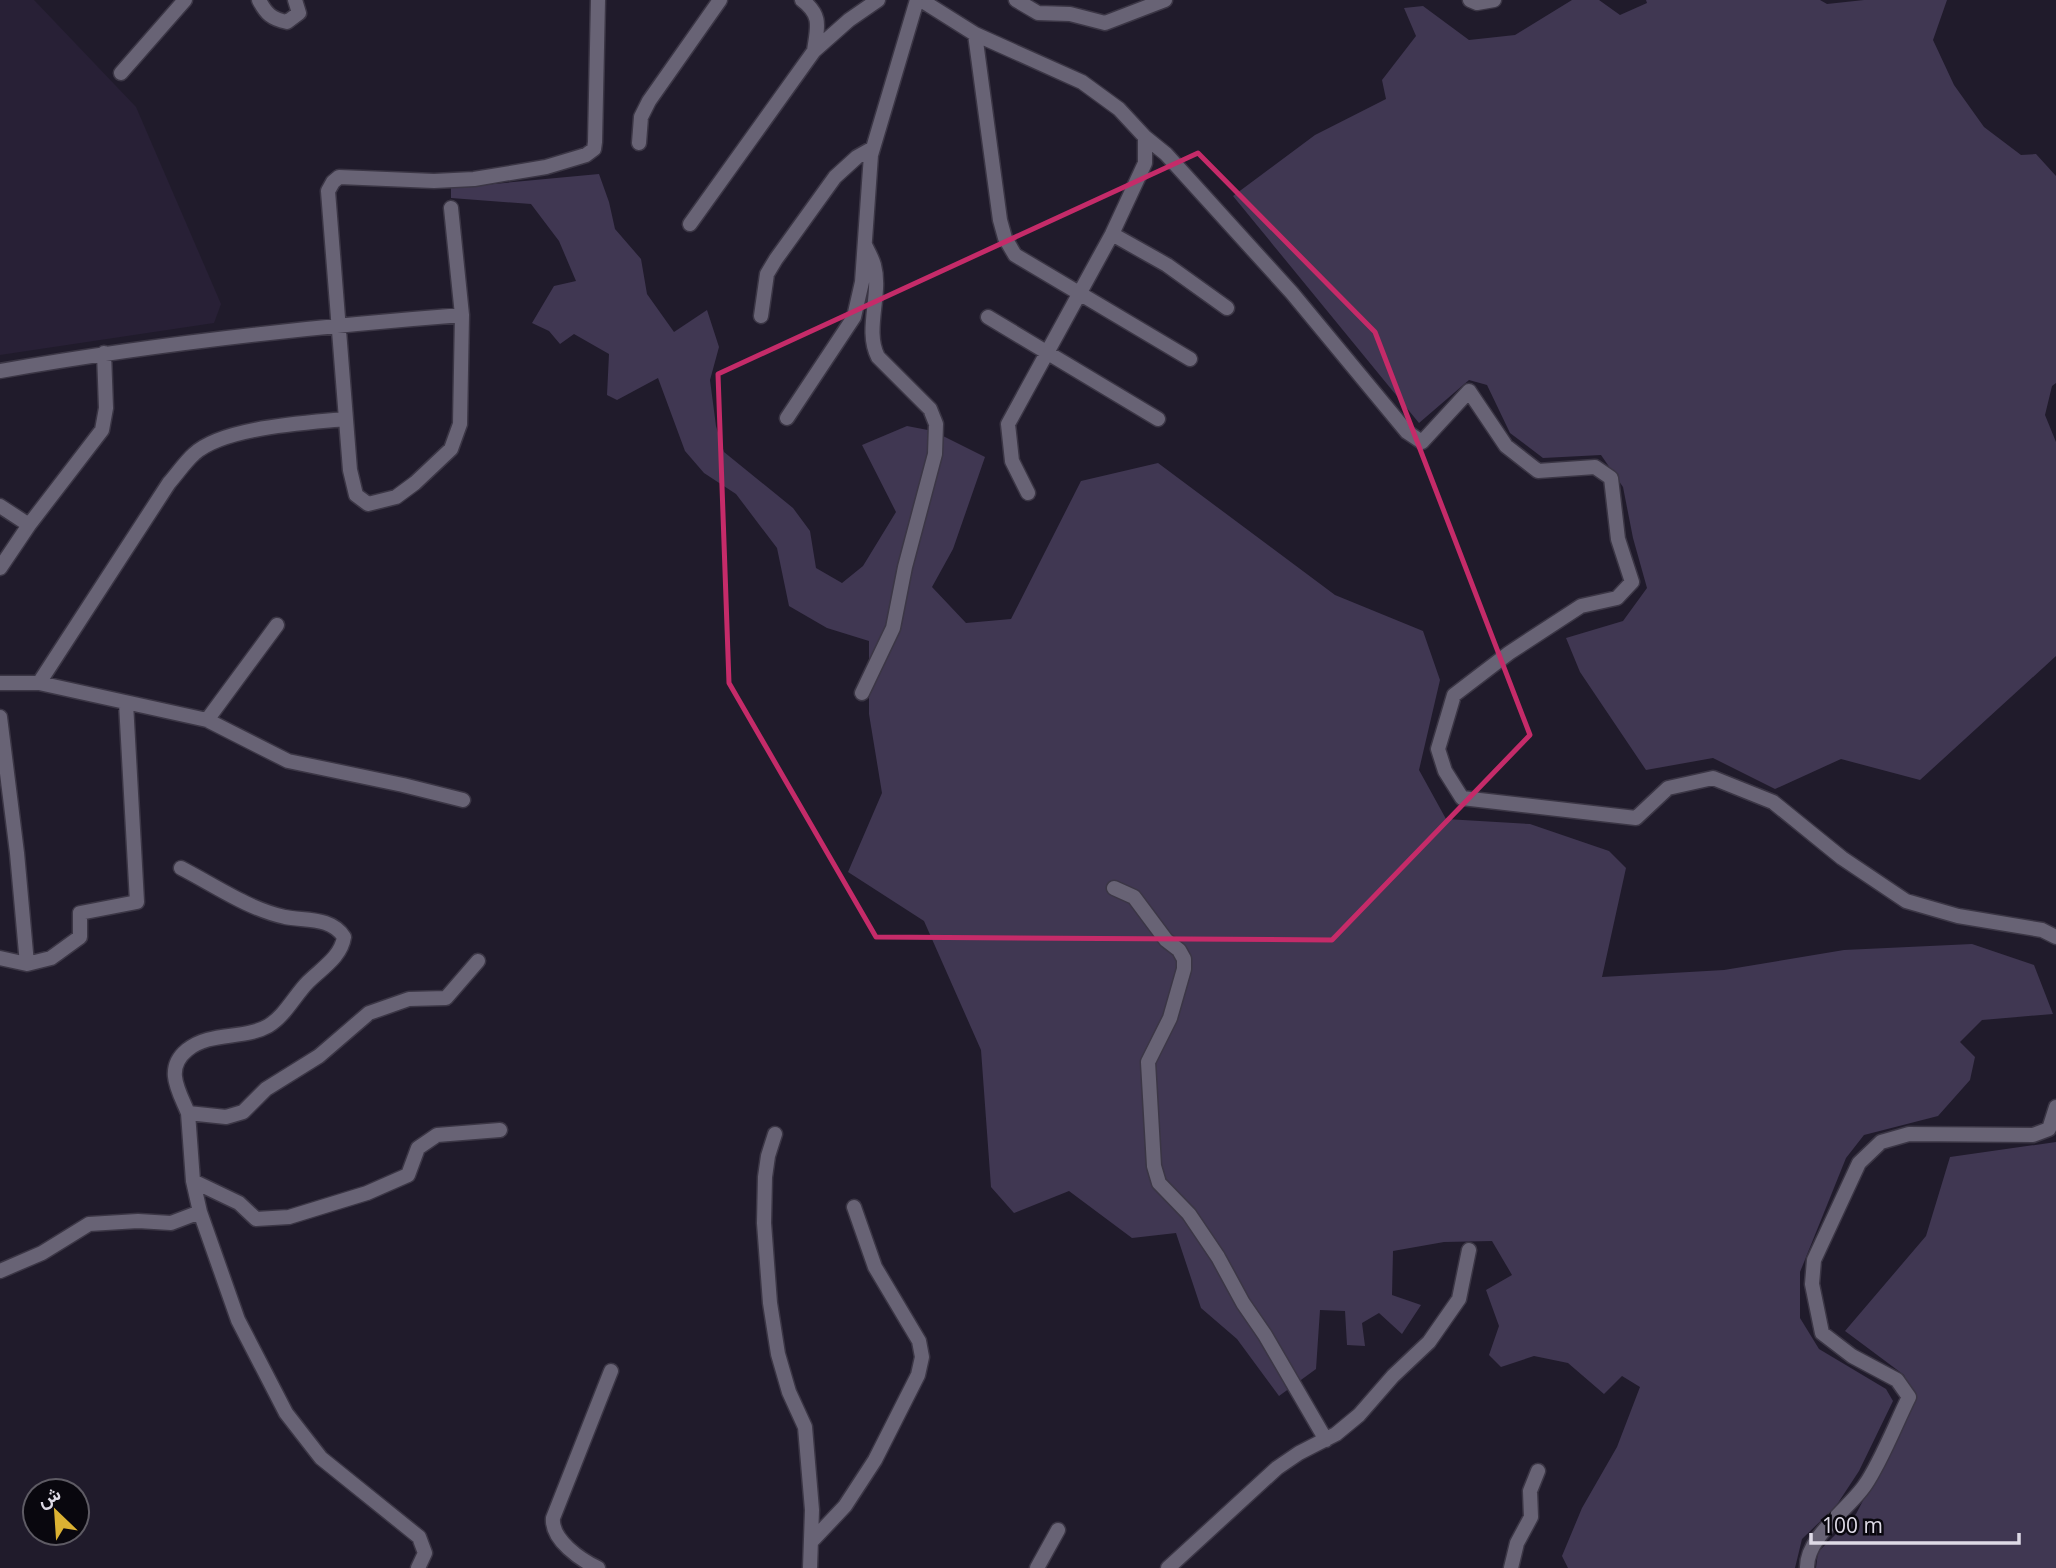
<svg xmlns="http://www.w3.org/2000/svg" width="2056" height="1568" viewBox="0 0 2056 1568" font-family="'Open Sans',Vazirmatn,sans-serif">
	<rect width="100%" height="100%" fill="#201b2b"/>
	<!-- built -->
	<path fill="#282036" d="M 0,0 L 34,0 L 136,107 L 221,304 L 214,323 L 0,355 Z"/>
	<!-- green -->
	<path fill="#403752" d="M 1572,0 L 1599,0 L 1620,15 L 1647,3 L 1646,0 L 1820,0 L 1827,4 L 1864,0 L 1947,0 L 1933,40 L 1954,85 L 1984,127 L 2021,155 L 2036,154 L 2056,176 L 2056,383 L 2052,386 L 2045,415 L 2056,442 L 2056,656 L 1920,780 L 1841,759 L 1775,789 L 1713,758 L 1646,770 L 1580,672 L 1566,638 L 1623,621 L 1647,588 L 1633,538 L 1623,487 L 1601,455 L 1543,458 L 1510,433 L 1487,385 L 1469,380 L 1419,423 L 1233,196 L 1315,135 L 1386,99 L 1382,80 L 1416,36 L 1404,8 L 1423,6 L 1469,40 L 1515,35 Z
		M 599,174 L 609,202 L 615,229 L 641,259 L 647,294 L 674,332 L 707,310 L 719,347 L 710,380 L 716,426 L 724,452 L 793,508 L 810,531 L 816,568 L 842,583 L 863,566 L 896,512 L 862,445 L 907,426 L 933,431 L 985,457 L 953,549 L 932,587 L 966,623 L 1011,619 L 1081,481 L 1158,463 L 1335,595 L 1423,631 L 1440,680 L 1419,770 L 1446,819 L 1530,824 L 1609,851 L 1626,868 L 1602,977 L 1724,970 L 1844,950 L 1972,944 L 2034,965 L 2053,1014 L 1982,1020 L 1960,1042 L 1975,1057 L 1970,1080 L 1938,1116 L 1864,1135 L 1846,1158 L 1800,1272 L 1800,1318 L 1819,1349 L 1886,1389 L 1893,1401 L 1859,1471 L 1836,1506 L 1802,1539 L 1795,1568 L 1568,1568 L 1562,1556 L 1582,1508 L 1617,1447 L 1640,1387 L 1622,1376 L 1604,1394 L 1568,1363 L 1534,1356 L 1501,1367 L 1489,1355 L 1499,1326 L 1486,1290 L 1512,1275 L 1492,1241 L 1444,1242 L 1393,1251 L 1392,1295 L 1421,1305 L 1402,1334 L 1379,1313 L 1362,1323 L 1365,1346 L 1347,1345 L 1345,1311 L 1320,1310 L 1316,1369 L 1279,1396 L 1237,1339 L 1201,1308 L 1176,1233 L 1132,1238 L 1069,1191 L 1014,1213 L 991,1187 L 981,1050 L 924,921 L 848,872 L 882,793 L 869,714 L 869,641 L 827,628 L 789,606 L 777,548 L 736,494 L 704,473 L 685,451 L 658,378 L 617,400 L 607,395 L 609,354 L 574,334 L 560,344 L 549,331 L 532,323 L 554,286 L 576,281 L 559,241 L 531,204 L 451,198 L 451,188 Z
		M 2056,1142 L 2056,1568 L 1816,1568 L 1818,1552 L 1856,1514 L 1914,1403 L 1904,1375 L 1845,1331 L 1926,1236 L 1950,1157 Z"/>
	<g fill="none" stroke-linecap="round" stroke-linejoin="round">
		<defs>
			<path id="minor" d="M 259,0 C 266,14 272,19 287,22 L 299,13 L 295,0
				M 802,0 C 823,16 817,28 814,51
				M 921,0 L 975,34 L 1082,82 L 1119,109 L 1145,137 L 1166,154 L 1292,293 L 1407,432 L 1422,442 L 1469,391 L 1506,446 L 1538,471 L 1595,467 L 1611,478 L 1618,539 L 1632,582 L 1617,598 L 1581,606 L 1509,653 L 1454,695 L 1438,749 L 1445,771 L 1462,798 L 1636,818 L 1668,788 L 1713,778 L 1773,802 L 1842,858 L 1906,901 L 1958,916 L 2042,930 L 2056,937
				M 1016,0 L 1038,13 L 1070,14 L 1105,23 L 1165,0
				M 1470,0 L 1477,3 L 1494,0
				M 975,34 L 1000,220 L 1005,238 L 1015,255 L 1190,359
				M 121,73 L 185,0
				M 639,143 L 641,117 L 649,101 L 720,0
				M 451,208 L 462,315 L 460,424 L 451,449 L 415,483 L 396,497 L 368,504 L 356,495 L 350,470 L 328,191 L 333,182 L 339,177 L 434,181 L 474,179 L 546,167 L 586,155 L 594,149 L 595,142 L 598,0
				M 690,224 L 814,51 L 849,20 L 878,0
				M 1112,234 L 1167,265 L 1227,308
				M 761,316 L 767,274 L 776,259 L 835,177 L 857,157 L 873,148
				M 988,317 L 1158,419
				M 0,371 C 153,344 307,327 462,315
				M 787,418 L 854,317 L 862,282 L 871,155 L 917,0
				M 1028,493 L 1012,461 L 1008,424 L 1112,234 L 1145,163 L 1145,137
				M 0,506 L 29,525
				M 0,568 L 29,525 L 102,430 L 106,408 L 104,353
				M 0,683 L 39,683 L 207,720 L 288,761 L 403,785 L 463,800
				M 39,683 L 169,483 C 177,474 185,462 194,454 C 223,427 306,423 345,419
				M 862,693 L 893,628 L 905,567 L 935,454 L 936,424 L 930,409 L 878,357 C 864,330 882,295 874,265 C 872,258 868,251 865,245
				M 0,717 L 17,853 L 27,964 L 51,958 L 80,937 L 80,913 L 137,902 L 126,703
				M 207,720 L 277,625
				M 181,868 C 214,885 248,909 285,917 C 306,921 331,917 344,937 C 341,957 322,968 308,982 C 295,995 285,1016 268,1026 C 243,1040 210,1031 187,1050 C 164,1069 179,1091 188,1113
				M 1114,888 L 1134,897 L 1166,940 L 1179,950 L 1184,959 L 1184,969 L 1170,1018 L 1148,1062 L 1154,1166 L 1159,1183 L 1189,1214 L 1218,1257 L 1243,1303 L 1265,1335 L 1326,1440
				M 0,958 L 27,964
				M 775,1134 L 768,1156 L 765,1177 L 764,1223 L 770,1303 L 778,1354 L 789,1392 L 805,1427 L 812,1510 L 810,1568
				M 193,1181 L 239,1203 L 256,1219 L 289,1217 L 367,1193 L 408,1175 L 418,1148 L 437,1135 L 500,1130
				M 0,1271 L 42,1253 L 89,1224 L 138,1221 L 171,1223 L 200,1212
				M 811,1542 L 845,1506 L 875,1460 L 918,1375 L 922,1357 L 919,1341 L 875,1267 L 854,1207
				M 418,1568 L 425,1553 L 419,1537 L 321,1458 L 286,1413 L 238,1320 L 200,1212 L 193,1181 L 188,1113 L 226,1117 L 243,1112 L 266,1089 L 319,1056 L 369,1013 L 409,999 L 446,998 L 478,961
				M 598,1568 C 581,1560 551,1540 553,1518 L 611,1371
				M 1037,1568 L 1058,1530
				M 1168,1568 L 1277,1468 L 1299,1453 L 1336,1434 L 1359,1415 L 1393,1376 L 1429,1342 L 1459,1299 L 1469,1250
				M 1511,1568 L 1517,1543 L 1531,1517 L 1530,1491 L 1538,1471
				M 1807,1568 C 1806,1537 1849,1509 1865,1485 C 1881,1462 1896,1423 1909,1397 L 1897,1380 L 1852,1356 L 1822,1333 L 1812,1284 L 1814,1260 L 1859,1163 L 1881,1142 L 1909,1134 L 2033,1135 L 2049,1129 L 2056,1107"/>
		</defs>
		<!-- minor casing -->
		<use href="#minor" stroke="#3b3645" stroke-width="17"/>
		<!-- minor -->
		<use href="#minor" stroke="#686375" stroke-width="14"/>
	</g>
	<!-- marked area -->
	<path fill="none" stroke="#c52b69" stroke-width="5" stroke-linejoin="round" d="M 1198,153 L 1375,332 L 1530,735 L 1332,940 L 876,937 L 729,683 L 718,374 Z"/>
	<!-- north arrow -->
	<g transform="translate(56 1512) rotate(335)"><circle r="33" fill="#09070e" stroke="#5e5b64" stroke-width="2"/>
	<path d="M0-5L12 26L0 18L-12 26Z" fill="#dcb233"/>
	<text y="-10" font-size="19" font-weight="bold" text-anchor="middle" fill="#dedae6">ش</text>
	</g>
	<!-- scale -->
	<path d="M1811 1533v10h208v-10" fill="none" stroke="#dedae6" stroke-width="3.5"/>
	<text x="1822" y="1533" font-size="21" fill="#dedae6" stroke="#09070e" stroke-width="5" paint-order="stroke">100 m</text>
</svg>
